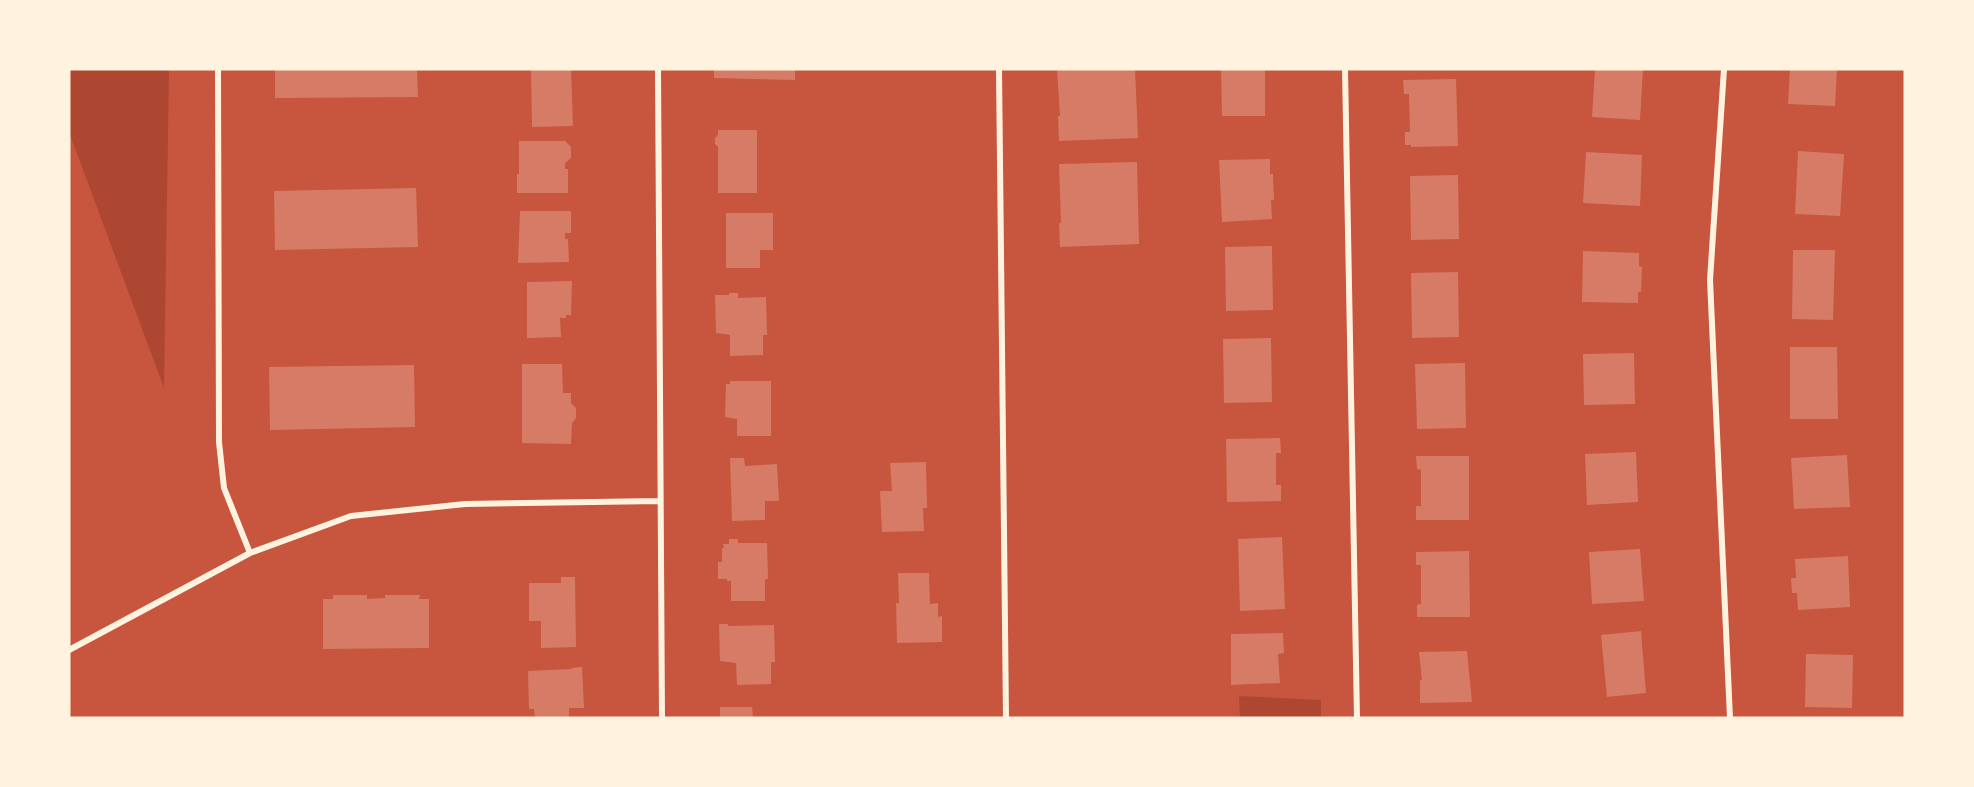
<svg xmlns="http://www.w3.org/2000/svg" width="1974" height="787" viewBox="0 0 1974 787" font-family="'DM Sans',sans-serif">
	<rect width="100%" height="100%" fill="#c8553d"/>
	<!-- green -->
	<path fill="#ae4732" d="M 69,69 L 169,69 L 164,388 L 69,132 Z
		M 1239,696 L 1321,700 L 1321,718 L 1240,718 Z"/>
	<!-- building -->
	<path fill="#d67c66" d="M 275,69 L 417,69 L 418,97 L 275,98 Z
		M 531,69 L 571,69 L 573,126 L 532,127 Z
		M 714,69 L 795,69 L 795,80 L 714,78 Z
		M 1057,69 L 1135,69 L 1138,138 L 1059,141 L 1058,116 L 1060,116 Z
		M 1221,69 L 1265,69 L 1265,116 L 1222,116 Z
		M 1595,69 L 1643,69 L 1640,120 L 1592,117 Z
		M 1790,69 L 1837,69 L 1835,106 L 1788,104 Z
		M 1456,79 L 1458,146 L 1411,147 L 1411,145 L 1405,145 L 1405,132 L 1410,132 L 1409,94 L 1404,94 L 1403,80 Z
		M 718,130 L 757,130 L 757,193 L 718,193 L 718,147 L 715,144 L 715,138 L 718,135 Z
		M 519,141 L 565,141 L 571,147 L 571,158 L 565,163 L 565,169 L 568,169 L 568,193 L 517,193 L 517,174 L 519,174 Z
		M 1798,151 L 1844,154 L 1840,216 L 1795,214 Z
		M 1586,152 L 1642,155 L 1640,206 L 1583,203 Z
		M 1270,159 L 1270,174 L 1273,174 L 1274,200 L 1271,200 L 1272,219 L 1222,222 L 1219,160 Z
		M 1137,162 L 1139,244 L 1060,247 L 1059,223 L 1061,223 L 1059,164 Z
		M 1458,175 L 1459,239 L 1411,240 L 1410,176 Z
		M 416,188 L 418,247 L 275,250 L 274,191 Z
		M 520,211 L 571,211 L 571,233 L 565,233 L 565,239 L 568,239 L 569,262 L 518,263 Z
		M 726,213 L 773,213 L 773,250 L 760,250 L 760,268 L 726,268 Z
		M 1272,246 L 1273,310 L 1226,311 L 1225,247 Z
		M 1793,250 L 1835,250 L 1833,320 L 1792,319 Z
		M 1583,251 L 1639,253 L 1639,266 L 1642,267 L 1641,292 L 1638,292 L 1638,303 L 1582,302 Z
		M 1458,272 L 1459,337 L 1412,338 L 1411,273 Z
		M 572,281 L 571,315 L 566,315 L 566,318 L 560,318 L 561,337 L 527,338 L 527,282 Z
		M 729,293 L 738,293 L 738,298 L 766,297 L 767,335 L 763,335 L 763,355 L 730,356 L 730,335 L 716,333 L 715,295 L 729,295 Z
		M 1271,338 L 1272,402 L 1224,403 L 1223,339 Z
		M 1790,347 L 1837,347 L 1838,419 L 1790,419 Z
		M 1634,353 L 1635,404 L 1584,405 L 1583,354 Z
		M 1465,363 L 1466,428 L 1417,429 L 1415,364 Z
		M 522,364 L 562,364 L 563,393 L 571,393 L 571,403 L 576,408 L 576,418 L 572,423 L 571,444 L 522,443 Z
		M 414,365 L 415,427 L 270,430 L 269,367 Z
		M 730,381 L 771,381 L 771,436 L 737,436 L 737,419 L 725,417 L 726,384 L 730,384 Z
		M 1280,438 L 1281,453 L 1276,453 L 1276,485 L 1281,485 L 1281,501 L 1227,502 L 1226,439 Z
		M 1636,452 L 1638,502 L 1587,505 L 1585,454 Z
		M 1847,455 L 1850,507 L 1794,509 L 1791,458 Z
		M 1416,456 L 1469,456 L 1469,520 L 1416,520 L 1416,506 L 1421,506 L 1421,470 L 1417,469 Z
		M 730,458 L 744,458 L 745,466 L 777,464 L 779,501 L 765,501 L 765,520 L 732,521 Z
		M 926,462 L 927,508 L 923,508 L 924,531 L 882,532 L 880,491 L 892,491 L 890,463 Z
		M 1282,537 L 1285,609 L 1240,611 L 1238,539 Z
		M 729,539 L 738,539 L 738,543 L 767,543 L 768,579 L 765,579 L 765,601 L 731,601 L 731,581 L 727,581 L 727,579 L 718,579 L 718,562 L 722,562 L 722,548 L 724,548 L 723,544 L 729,544 Z
		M 1640,549 L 1644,601 L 1592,604 L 1589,552 Z
		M 1469,551 L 1470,617 L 1417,617 L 1417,605 L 1421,604 L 1421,565 L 1416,565 L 1416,552 Z
		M 1848,556 L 1850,607 L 1798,610 L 1797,593 L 1792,593 L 1791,578 L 1796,578 L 1795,559 Z
		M 898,573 L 929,573 L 930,604 L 938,603 L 938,617 L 942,616 L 942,642 L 897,643 L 896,603 L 899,603 Z
		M 561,577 L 575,577 L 576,647 L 541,648 L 541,621 L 529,621 L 529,583 L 561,583 Z
		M 333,595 L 367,595 L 367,599 L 385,598 L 385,595 L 420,595 L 419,599 L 429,599 L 429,648 L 323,649 L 323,599 L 333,599 Z
		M 719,624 L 728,624 L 728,626 L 774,625 L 775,662 L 771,662 L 771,684 L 737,685 L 736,663 L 720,661 Z
		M 1641,631 L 1646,693 L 1607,697 L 1601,635 Z
		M 1283,633 L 1284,653 L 1278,654 L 1280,683 L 1231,685 L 1231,634 Z
		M 1467,651 L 1472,702 L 1420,703 L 1420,680 L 1422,680 L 1419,652 Z
		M 1806,654 L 1853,655 L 1852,708 L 1805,707 Z
		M 582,667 L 584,708 L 569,708 L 569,718 L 535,718 L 534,709 L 529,709 L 528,671 L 572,669 L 571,668 Z
		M 720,707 L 752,707 L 753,718 L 720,718 Z"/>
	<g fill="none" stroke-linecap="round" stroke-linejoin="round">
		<!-- minor -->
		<path stroke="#fff3e0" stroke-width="6" d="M 218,69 L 219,442 L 224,488 L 250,553
			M 658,69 L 662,718
			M 999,69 L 1006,718
			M 1345,69 L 1357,718
			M 1724,69 L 1710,280 L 1730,718
			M 69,650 L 250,553 L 351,516 L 465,504 L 660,501"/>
	</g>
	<!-- border -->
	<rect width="1974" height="787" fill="none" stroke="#fff3e0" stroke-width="141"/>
</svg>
